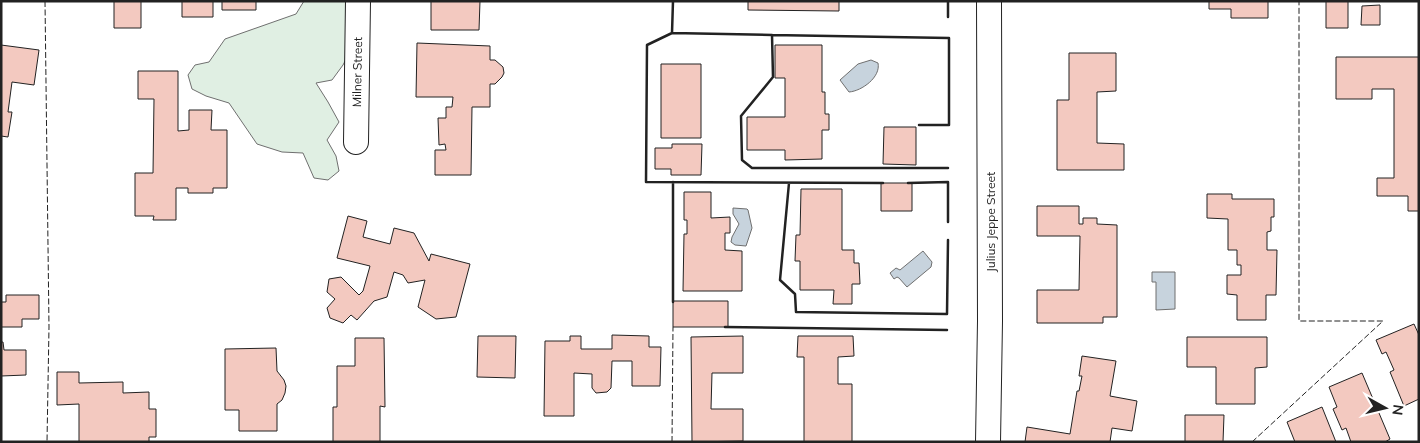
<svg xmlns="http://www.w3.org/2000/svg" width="1420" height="443" viewBox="0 0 1420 443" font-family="Mulish,sans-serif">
	<rect width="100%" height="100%" fill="#fff"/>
	<!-- green -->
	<path fill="#e0efe3" stroke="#6f6f6f" d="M 304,1 L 367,1 L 366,21 L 343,65 L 332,80 L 316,83 L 328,102 L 339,122 L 327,140 L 336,156 L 339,171 L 328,180 L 314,178 L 303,153 L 282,152 L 257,144 L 229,103 L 206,96 L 192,89 L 188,75 L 195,65 L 209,62 L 225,39 L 296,14 Z"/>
	<!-- water -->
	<path fill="#c7d3dd" stroke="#6f6f6f" d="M 871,60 L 878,63 C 881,77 862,91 849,92 L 840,80 L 858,64 Z
		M 733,208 L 747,209 L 748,210 L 752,228 L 746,246 L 735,245 L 731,242 L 732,237 L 739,224 L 733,214 Z
		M 923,251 L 932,262 L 931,267 L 907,287 L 899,278 L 897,277 L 894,279 L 890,273 L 896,268 L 900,270 Z
		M 1152,272 L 1175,272 L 1175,309 L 1156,310 L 1156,282 L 1152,282 Z"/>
	<!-- building -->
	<path fill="#f3c9c0" stroke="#222" d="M 114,1 L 141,1 L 141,28 L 114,28 Z
		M 182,1 L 213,1 L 213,17 L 182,17 Z
		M 222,1 L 256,1 L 256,10 L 222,10 Z
		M 431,1 L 480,1 L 479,30 L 431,30 Z
		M 748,1 L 839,1 L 839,11 L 748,10 Z
		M 1209,1 L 1268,1 L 1268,18 L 1231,18 L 1231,9 L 1209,9 Z
		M 1326,1 L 1348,1 L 1348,28 L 1326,28 Z
		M 1380,5 L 1380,25 L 1361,25 L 1362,6 Z
		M 417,43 L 490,46 L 490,60 L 495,60 L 503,67 L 504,73 L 502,77 L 495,84 L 490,84 L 490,107 L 472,107 L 471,175 L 435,175 L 435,150 L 446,150 L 445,144 L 439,145 L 438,118 L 446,118 L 446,107 L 452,107 L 453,97 L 416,97 Z
		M 1,45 L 39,50 L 34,85 L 12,82 L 8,112 L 12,112 L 8,137 L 1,136 Z
		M 775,45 L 822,45 L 822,92 L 825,92 L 825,114 L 829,114 L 829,130 L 822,130 L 822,159 L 785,160 L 785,150 L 747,150 L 747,117 L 785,117 L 785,78 L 775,78 Z
		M 1069,53 L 1116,53 L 1116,91 L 1097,92 L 1097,143 L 1124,144 L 1124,170 L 1057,170 L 1057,100 L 1069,100 Z
		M 1336,57 L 1419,57 L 1419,211 L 1408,211 L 1408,196 L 1377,196 L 1377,178 L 1394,178 L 1394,89 L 1372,89 L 1372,99 L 1336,99 Z
		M 661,64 L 701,64 L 701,138 L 661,138 Z
		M 138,71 L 178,71 L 178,131 L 189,130 L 189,110 L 212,110 L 211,130 L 227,130 L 227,188 L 213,188 L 213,193 L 188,193 L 188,188 L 176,188 L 176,220 L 153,220 L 154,216 L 135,216 L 135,173 L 153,173 L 154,99 L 138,99 Z
		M 884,127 L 916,127 L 916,165 L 883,164 Z
		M 672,144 L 702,144 L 701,175 L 671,175 L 671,169 L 655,169 L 655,148 L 672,148 Z
		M 881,183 L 912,183 L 912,211 L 881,211 Z
		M 801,189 L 842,189 L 842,250 L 854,250 L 854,263 L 859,263 L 860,284 L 852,284 L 852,304 L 833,304 L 834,290 L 800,290 L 800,261 L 795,261 L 796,235 L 800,235 Z
		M 684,192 L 711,192 L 711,218 L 730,217 L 730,233 L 725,233 L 725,250 L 742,251 L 742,291 L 683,291 L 684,234 L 687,234 L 687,220 L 684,220 Z
		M 1207,194 L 1232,194 L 1232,199 L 1274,199 L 1274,217 L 1271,217 L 1271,231 L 1267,232 L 1267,250 L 1277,250 L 1276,295 L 1266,295 L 1266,320 L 1237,320 L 1237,295 L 1227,294 L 1227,275 L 1241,275 L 1241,265 L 1237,265 L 1237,250 L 1228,250 L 1228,219 L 1207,218 Z
		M 1037,206 L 1079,206 L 1079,224 L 1083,224 L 1083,218 L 1097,218 L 1097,224 L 1117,225 L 1117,317 L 1103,317 L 1103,323 L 1037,323 L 1037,290 L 1079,290 L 1080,236 L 1037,236 Z
		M 348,216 L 367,221 L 363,237 L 390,244 L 394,228 L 414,233 L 429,261 L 431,254 L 470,264 L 456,317 L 436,319 L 418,307 L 425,280 L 408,283 L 403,275 L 394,272 L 387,297 L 374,301 L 357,320 L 351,315 L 343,323 L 330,318 L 327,308 L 335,299 L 327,292 L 329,279 L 341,277 L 359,295 L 363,291 L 370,266 L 337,258 Z
		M 6,295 L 39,295 L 39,319 L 22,319 L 22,327 L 1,327 L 1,302 L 6,302 Z
		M 673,301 L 728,301 L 728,327 L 673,327 Z
		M 1414,324 L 1419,335 L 1419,399 L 1404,406 L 1390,372 L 1394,370 L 1386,352 L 1382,354 L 1376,340 Z
		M 612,335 L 649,336 L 649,347 L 661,347 L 660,386 L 632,386 L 632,361 L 612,361 L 611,388 L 607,392 L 596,393 L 592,388 L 592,374 L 574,373 L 574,416 L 544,416 L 545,341 L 570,341 L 570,336 L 581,336 L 581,349 L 612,349 Z
		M 478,336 L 516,336 L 515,378 L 477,377 Z
		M 743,336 L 743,373 L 712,373 L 711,409 L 743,409 L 743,441 L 692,442 L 691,337 Z
		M 798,336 L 853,336 L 854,356 L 838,357 L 838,384 L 852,384 L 852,442 L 804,442 L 804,357 L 797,357 Z
		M 1187,337 L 1267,337 L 1267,367 L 1255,368 L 1255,404 L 1216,404 L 1216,367 L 1187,367 Z
		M 355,338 L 384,338 L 385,407 L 380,406 L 380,442 L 333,442 L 333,407 L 337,407 L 337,366 L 355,366 Z
		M 1,342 L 3,342 L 4,350 L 26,350 L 26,375 L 1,376 Z
		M 276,348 L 277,371 L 284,380 L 286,386 L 285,393 L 282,400 L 277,404 L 277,431 L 239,431 L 239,410 L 225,410 L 225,349 Z
		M 1082,356 L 1116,361 L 1110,396 L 1137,401 L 1132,431 L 1112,428 L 1110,442 L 1025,442 L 1027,427 L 1070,434 L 1077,391 L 1079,391 L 1082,376 L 1079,376 Z
		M 57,372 L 79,372 L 79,383 L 123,382 L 123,393 L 149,392 L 149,409 L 156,409 L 156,437 L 149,437 L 149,442 L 79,442 L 79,404 L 57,405 Z
		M 1362,373 L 1390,439 L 1385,442 L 1351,442 L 1346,428 L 1342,430 L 1333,409 L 1337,407 L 1329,387 Z
		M 1322,407 L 1336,442 L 1295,442 L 1287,422 Z
		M 1185,415 L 1224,415 L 1223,442 L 1185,442 Z"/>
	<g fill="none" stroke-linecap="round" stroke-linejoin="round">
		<defs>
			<path id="minor" d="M 356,142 L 358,1
				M 988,442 L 990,321 L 989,1"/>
		</defs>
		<!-- minor casing -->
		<use href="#minor" stroke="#222" stroke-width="26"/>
		<!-- minor -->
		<use href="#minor" stroke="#fff" stroke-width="24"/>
		<!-- fence -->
		<path stroke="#222" stroke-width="1" stroke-dasharray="6 2.5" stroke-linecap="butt" d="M 45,1 L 49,327 L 47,442
			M 672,442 L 673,327
			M 1252,442 L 1383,321 L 1299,321 L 1299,1"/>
		<!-- wall -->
		<path stroke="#222" stroke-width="2.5" d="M 948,17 L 948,1
			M 672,33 L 673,1
			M 772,35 L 672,33 L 647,45 L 646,182 L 883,183
			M 919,125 L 949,125 L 949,38 L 772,35 L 773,77 L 741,116 L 742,160 L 752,168 L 948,168
			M 673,182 L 673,302
			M 789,183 L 780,280 L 795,294 L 796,312 L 947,314 L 948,240
			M 908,183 L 948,182 L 948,222
			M 725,327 L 947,330"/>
	</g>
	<g text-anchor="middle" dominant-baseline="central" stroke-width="4" stroke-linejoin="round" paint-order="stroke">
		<!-- street labels -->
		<g font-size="12" fill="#222" stroke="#fff">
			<text transform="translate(357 72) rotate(-89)">Milner Street</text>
			<text transform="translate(990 222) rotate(-90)">Julius Jeppe Street</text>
		</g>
	</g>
	<!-- border -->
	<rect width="1420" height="443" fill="none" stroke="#222222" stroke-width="5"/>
	<!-- north arrow -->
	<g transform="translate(1385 408) rotate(98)" stroke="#ffffff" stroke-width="4" paint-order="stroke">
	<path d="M0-4L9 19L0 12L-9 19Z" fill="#222222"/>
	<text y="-8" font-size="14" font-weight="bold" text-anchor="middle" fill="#222222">N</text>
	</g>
</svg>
